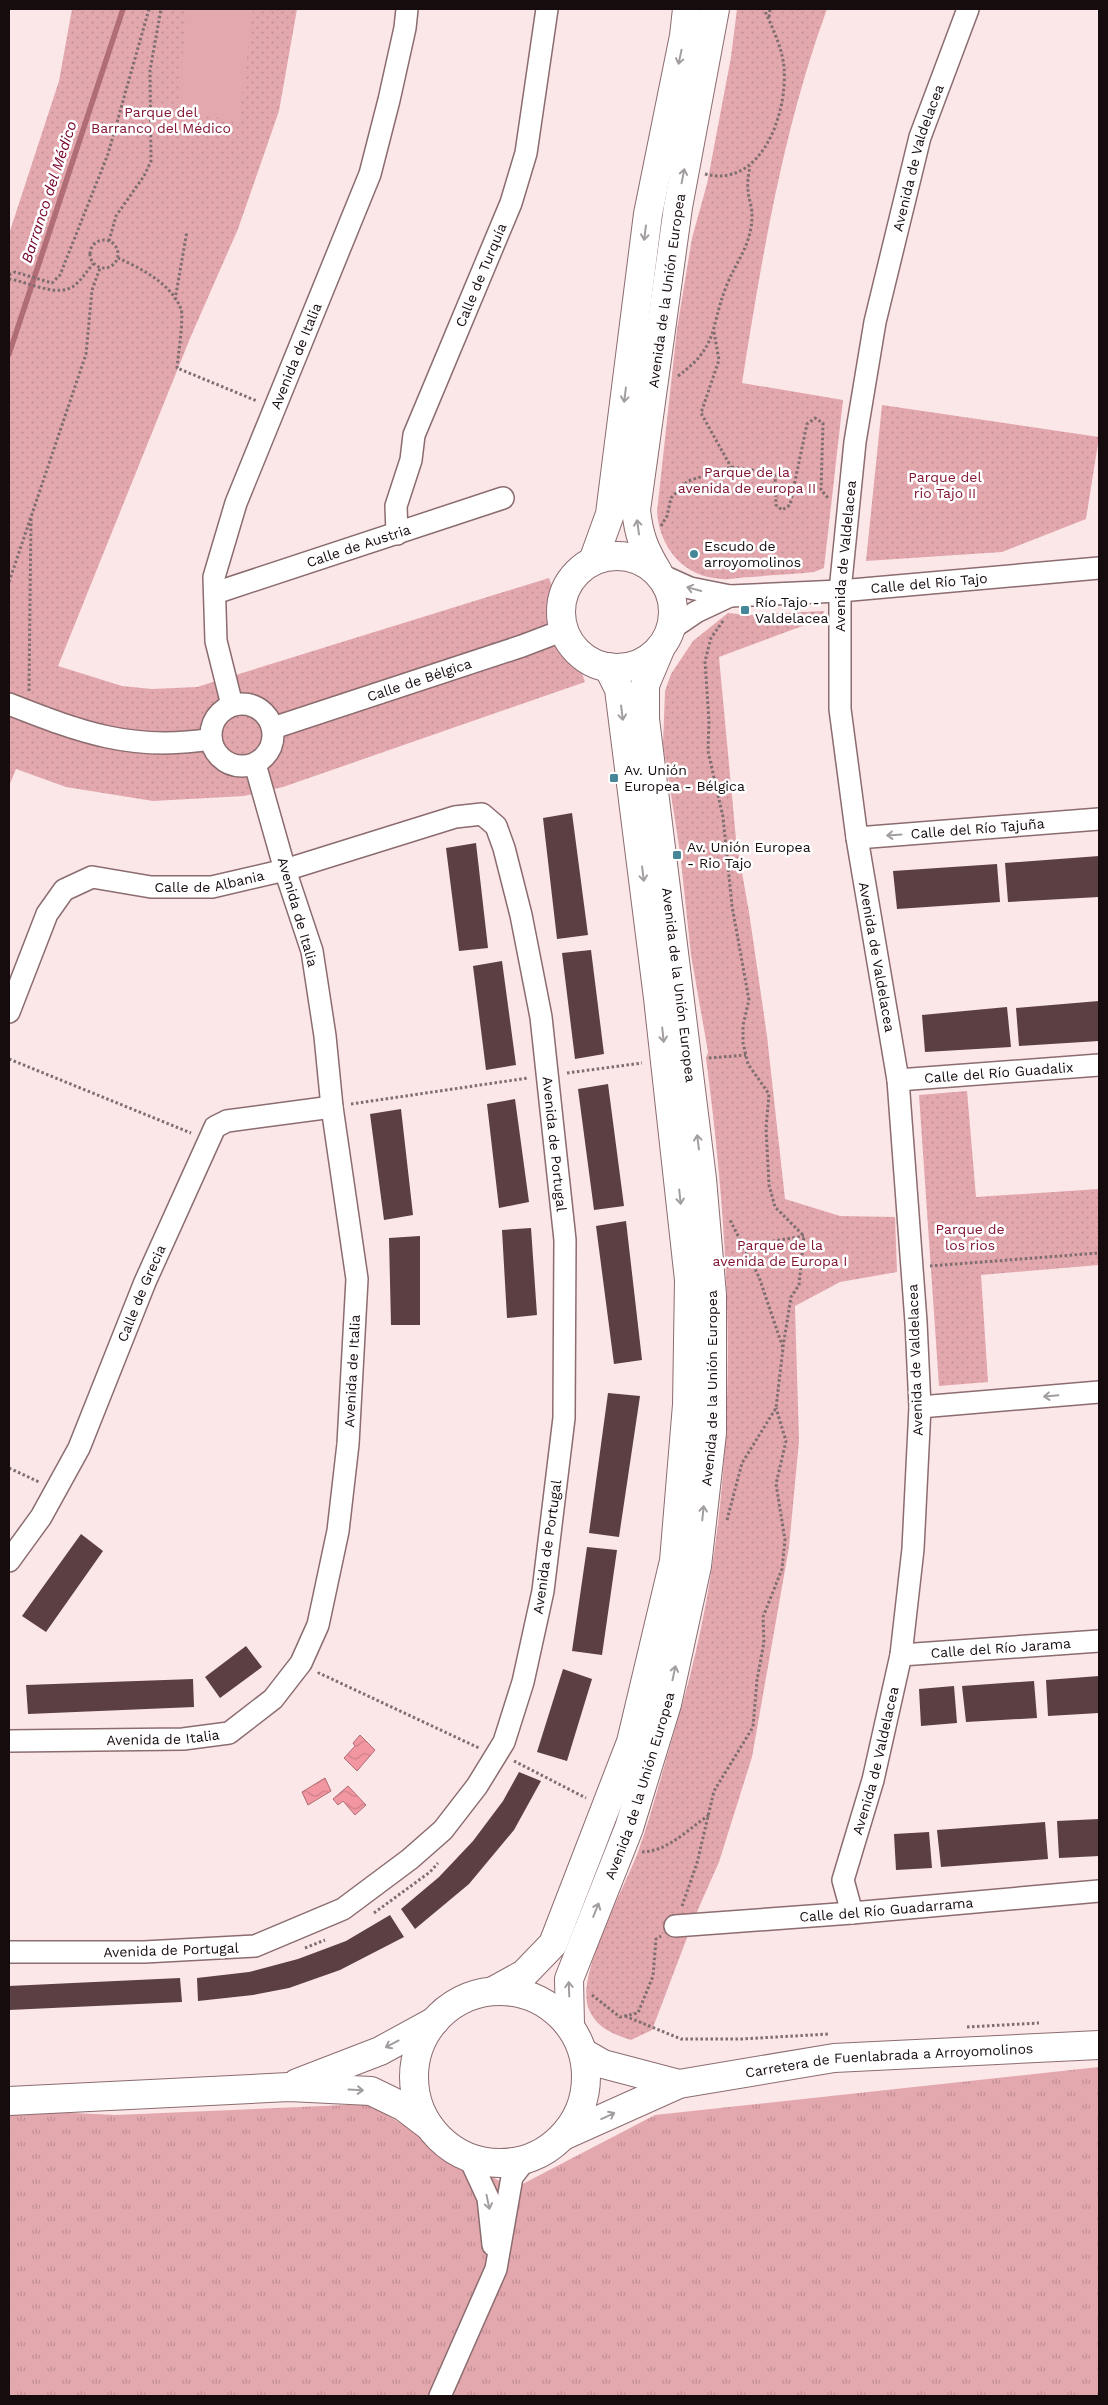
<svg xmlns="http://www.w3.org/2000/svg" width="1108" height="2405" viewBox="0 0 1108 2405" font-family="'Work Sans',sans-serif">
	<defs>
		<pattern id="grass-tufts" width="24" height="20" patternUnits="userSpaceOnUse" patternTransform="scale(1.25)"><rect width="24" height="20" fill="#e3a8ae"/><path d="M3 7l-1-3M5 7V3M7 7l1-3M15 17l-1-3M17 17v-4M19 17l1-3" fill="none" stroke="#c28f94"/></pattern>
		<pattern id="park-dots" width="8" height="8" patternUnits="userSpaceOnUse" patternTransform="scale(1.25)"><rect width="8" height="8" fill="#e3a8ae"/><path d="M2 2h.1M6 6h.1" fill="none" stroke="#c28f94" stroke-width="1.8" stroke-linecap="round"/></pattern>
		<pattern id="water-waves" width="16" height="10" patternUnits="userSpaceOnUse" patternTransform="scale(1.25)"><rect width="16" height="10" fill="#f296a1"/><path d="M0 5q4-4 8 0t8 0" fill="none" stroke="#cf8089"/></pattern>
	</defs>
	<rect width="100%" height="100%" fill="#fbe6e8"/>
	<!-- grass -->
	<path fill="url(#grass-tufts)" d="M 1099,2067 L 1099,2396 L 9,2396 L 9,2110 L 116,2115 L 368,2104 L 513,2189 L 655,2115 Z"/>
	<!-- park -->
	<path fill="url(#park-dots)" d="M 72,9 L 297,9 L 279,111 L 238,229 L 191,336 L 58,666 L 122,686 L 152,689 L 197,687 L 549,578 L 585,682 L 283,787 L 244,796 L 153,801 L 66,787 L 16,769 L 9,786 L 9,234 L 59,81 Z
		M 737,9 L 827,9 C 783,129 762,257 742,383 L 843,400 L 824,568 L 814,572 C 793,574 773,575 752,577 C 742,577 732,580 722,579 C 683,577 660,548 657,512 L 677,329 L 692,238 L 707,184 L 731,57 Z
		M 882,405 L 1099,437 L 1086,519 L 1002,552 L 866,561 Z
		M 824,611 L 821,619 L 719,657 L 736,839 L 749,912 L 767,1036 L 785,1199 L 840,1216 L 895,1217 L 897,1272 L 840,1282 L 795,1306 L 799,1441 L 789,1547 L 752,1757 L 719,1862 L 696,1914 L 652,2030 L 631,2040 C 612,2034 595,2027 588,2007 C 577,1973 625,1887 638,1852 C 652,1813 662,1772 674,1733 C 743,1509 736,1287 706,1058 L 708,1052 L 691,955 L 680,852 L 663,744 L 665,691 L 671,674 L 693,641 L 728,613 L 747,615 Z
		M 967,1091 L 976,1197 L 1099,1189 L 1099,1265 L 981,1275 L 988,1382 L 939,1386 L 919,1095 Z"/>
	<!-- pitch -->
	<path fill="#e3a8ae" d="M 187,9 L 253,9 L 239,123 L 178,108 Z"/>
	<!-- water -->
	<path fill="url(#water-waves)" stroke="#b06d75" d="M 360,1735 L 375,1750 L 357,1771 L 344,1758 L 355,1746 L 353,1743 Z
		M 325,1778 L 331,1791 L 308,1805 L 302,1792 Z
		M 348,1786 L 366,1805 L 355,1815 L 343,1801 L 338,1805 L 333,1799 Z"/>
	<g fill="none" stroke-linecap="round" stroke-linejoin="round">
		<!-- stream -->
		<path stroke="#b06d75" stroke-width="5.5" d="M 9,354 L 123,9"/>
	</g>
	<!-- building -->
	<path fill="#5b3f42" d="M 572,813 L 588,935 L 557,939 L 543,818 Z
		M 476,843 L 488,948 L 459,951 L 446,848 Z
		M 1099,856 L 1099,897 L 1008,902 L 1005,863 Z
		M 997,864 L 1000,902 L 897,909 L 893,871 Z
		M 591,950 L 604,1054 L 575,1059 L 562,953 Z
		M 502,961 L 516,1065 L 486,1070 L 473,966 Z
		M 1099,1001 L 1099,1041 L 1019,1046 L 1016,1008 Z
		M 1007,1007 L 1011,1047 L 925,1052 L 922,1015 Z
		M 608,1084 L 624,1206 L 594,1210 L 578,1089 Z
		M 515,1099 L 529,1202 L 499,1208 L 487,1104 Z
		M 401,1109 L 413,1215 L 384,1220 L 370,1114 Z
		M 626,1221 L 642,1360 L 614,1364 L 596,1226 Z
		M 531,1228 L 537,1315 L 507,1318 L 502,1230 Z
		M 420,1236 L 420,1325 L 391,1325 L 389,1238 Z
		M 608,1393 L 640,1396 L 619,1537 L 589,1533 Z
		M 81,1534 L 103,1551 L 46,1632 L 22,1616 Z
		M 587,1547 L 617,1550 L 602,1655 L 572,1651 Z
		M 246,1646 L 262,1667 L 220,1698 L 205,1677 Z
		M 563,1669 L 592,1679 L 567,1761 L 537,1752 Z
		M 1099,1676 L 1099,1713 L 1048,1716 L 1046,1680 Z
		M 193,1679 L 194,1707 L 28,1714 L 26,1685 Z
		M 1034,1681 L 1037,1718 L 966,1722 L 962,1686 Z
		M 954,1686 L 957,1723 L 921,1726 L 919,1689 Z
		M 519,1772 L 541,1781 L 514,1830 L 469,1884 L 415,1929 L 401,1909 L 439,1877 L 473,1841 L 503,1801 Z
		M 1099,1819 L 1099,1856 L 1059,1858 L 1057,1821 Z
		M 1045,1822 L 1048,1859 L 941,1867 L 937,1830 Z
		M 929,1832 L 932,1868 L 896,1870 L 894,1834 Z
		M 390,1915 L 404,1937 L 340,1970 L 289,1988 L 253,1995 L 198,2001 L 197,1978 L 249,1972 L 298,1959 L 346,1941 Z
		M 180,1978 L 182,2002 L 9,2010 L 9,1986 Z"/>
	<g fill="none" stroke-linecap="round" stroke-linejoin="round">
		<defs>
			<g id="street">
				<path id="s1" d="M 397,534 L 396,506 L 411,460 L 414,435 L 511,203 L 526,153 L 547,9"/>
				<path id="s2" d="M 661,575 L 690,588 L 730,596 L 840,591 L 1099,568"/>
				<path id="s3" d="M 215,593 L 503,498"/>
				<path d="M 671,629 L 696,612 L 730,596"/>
				<circle cx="242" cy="735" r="31"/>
				<path d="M 9,704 C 80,732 133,752 211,739"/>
				<path id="s4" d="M 232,705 L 216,641 L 214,577 L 236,503 L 370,174 L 389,100 L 405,28 L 407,9"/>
				<path id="s5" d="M 273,728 L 522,646 L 564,630"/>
				<path id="s6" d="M 857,838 L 1099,819"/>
				<path id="s7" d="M 9,1012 L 47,914 L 64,890 L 92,877 L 151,887 L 212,887 L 285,870 L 455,817 L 482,814 L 496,826 L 504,848 L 521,915 L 541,1017 L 565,1240 L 564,1418 L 543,1591 L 523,1682 L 504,1742 L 477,1786 L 443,1830 L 410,1859 L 343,1909 L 255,1946 L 144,1952 L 9,1952"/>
				<path id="s8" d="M 898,1080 L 1099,1065"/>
				<path d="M 920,1407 L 1099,1392"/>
				<path id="s9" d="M 9,1561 L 41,1517 L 79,1448 L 145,1282 L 215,1127 L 227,1121 L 332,1107"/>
				<path id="s10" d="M 901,1655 L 1099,1641"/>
				<path id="s11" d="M 9,1741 L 183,1739 L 229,1733 L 273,1699 L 301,1663 L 318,1625 L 338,1531 L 348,1444 L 357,1279 L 332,1107 L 325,1036 L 312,951 L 285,870 L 255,764"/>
				<path id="s12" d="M 852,1913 L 843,1880 L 873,1780 L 901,1655 L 913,1549 L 920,1407 L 916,1322 L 898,1080 L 857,838 L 840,709 L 840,591 L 855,442 L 875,322 L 920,137 L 968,9"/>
				<path id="s13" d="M 675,1926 L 852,1913 L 1099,1891"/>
				<path d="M 469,2157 L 488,2198 L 493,2245"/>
				<path d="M 440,2396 L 496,2269 L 512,2177 L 526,2159"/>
			</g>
			<g id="primary">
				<circle cx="617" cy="612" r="56"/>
				<path d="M 593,561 L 610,514 L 648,214 L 684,36 L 687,9"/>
				<path id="s14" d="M 658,572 C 644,549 639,536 636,510 L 678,207 L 715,9"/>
				<path d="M 495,1990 L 524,1974 L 553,1944 L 631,1742 L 674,1561 L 687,1405 L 689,1280 L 658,998 L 619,689 L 608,667"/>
				<circle cx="500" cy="2077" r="86"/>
				<path id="s15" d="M 570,2025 L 569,1979 L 629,1828 L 667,1704 L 697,1566 L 712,1433 L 712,1295 L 702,1179 L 645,719 L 645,685 L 661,647"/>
				<path d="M 584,2053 L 603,2064 L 679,2084"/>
				<path d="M 297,2083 L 380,2051 L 435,2021"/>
				<path d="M 9,2101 L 289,2087 L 371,2091 L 404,2107 L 429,2126"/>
				<path id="s16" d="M 563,2136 L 679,2084 L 834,2058 L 1099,2045"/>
			</g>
		</defs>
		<!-- street casing -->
		<use href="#street" stroke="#8b6c6f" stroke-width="24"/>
		<!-- primary casing -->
		<use href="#primary" stroke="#8b6c6f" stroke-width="30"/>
		<!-- path -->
		<path stroke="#7e6e70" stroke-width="3" stroke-dasharray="2.5 2.5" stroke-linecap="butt" d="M 769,17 L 770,9
			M 705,174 C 762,189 788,112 784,67 C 782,47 772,27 764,9
			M90 254a14 14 0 1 1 28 0a14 14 0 1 1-28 0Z
			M 109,241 L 116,216 L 144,176 L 151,161 L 150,70 L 161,9
			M 118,258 C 140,268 171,283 181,309 C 184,317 178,357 177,368 L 257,401
			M 9,275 L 15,272 L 52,283 L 60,275 L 108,154 L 149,9
			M 9,279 C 26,281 59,299 75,285 C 82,279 87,271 93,264
			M 175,300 L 187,231
			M 714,332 L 719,360 L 701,413 L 731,467
			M 678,376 C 719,346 710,328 726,287 C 736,261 752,245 752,215 C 752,206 748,197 748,189 C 747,181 749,173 750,166
			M 661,526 L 667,516 L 671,498 L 688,481 L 731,467 L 775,473 L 776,505 L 782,510 L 790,505 L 807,424 L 815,418 L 823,423 L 821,490 L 829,499
			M 9,582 L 86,354 L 92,290 L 100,268
			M 723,621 L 711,638 L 705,661 L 709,721 L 708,751 L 723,817 L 732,906 L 749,1000 L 743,1025 L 743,1043 L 748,1064 L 769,1094 L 766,1128 L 769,1185 L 775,1207 L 804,1236
			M 29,691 L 31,518
			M 709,1058 L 746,1055
			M 9,1059 L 191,1133
			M 567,1073 L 642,1063
			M 351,1104 L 528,1078
			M 743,1246 L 804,1236
			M 930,1266 L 1099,1253
			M 783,1347 L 791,1297 L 799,1285 L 804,1236
			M 9,1468 L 39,1482
			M 727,1520 L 742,1463 L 776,1408 L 783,1348 L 759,1277 L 730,1220 L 730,1222
			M 318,1674 L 319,1673 L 479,1748
			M 514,1761 L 586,1798
			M 642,1852 C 669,1851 688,1829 709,1815
			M 682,1906 L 697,1863 L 714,1791 L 753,1727 L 757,1680 L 764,1642 L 763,1617 L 782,1569 L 785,1540 L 776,1484 L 786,1441 L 776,1408
			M 374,1913 L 430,1872 L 438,1863
			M 305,1948 L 325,1940
			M 592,1995 L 620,2017 L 638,2013 L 653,1976 L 656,1939 L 661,1936
			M 625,2016 L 681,2039 L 741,2039 L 829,2034
			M 967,2027 L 1039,2023"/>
		<!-- street -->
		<use href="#street" stroke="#fff" stroke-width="21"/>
		<!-- primary -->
		<use href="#primary" stroke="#fff" stroke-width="28"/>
	</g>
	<!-- one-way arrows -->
	<defs><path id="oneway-shaft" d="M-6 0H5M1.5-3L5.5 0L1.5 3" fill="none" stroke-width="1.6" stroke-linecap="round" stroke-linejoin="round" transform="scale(1.25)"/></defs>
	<g stroke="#a29e9e">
		<use href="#oneway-shaft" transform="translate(680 57) rotate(102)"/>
		<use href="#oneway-shaft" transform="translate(683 176) rotate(-79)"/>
		<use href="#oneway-shaft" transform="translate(645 233) rotate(97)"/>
		<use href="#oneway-shaft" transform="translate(625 395) rotate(97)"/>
		<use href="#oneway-shaft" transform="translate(638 527) rotate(-98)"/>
		<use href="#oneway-shaft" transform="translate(694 589) rotate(-165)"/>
		<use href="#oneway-shaft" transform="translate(622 713) rotate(83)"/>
		<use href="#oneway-shaft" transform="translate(894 835) rotate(176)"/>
		<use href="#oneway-shaft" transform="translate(643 874) rotate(83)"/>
		<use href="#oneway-shaft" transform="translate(663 1035) rotate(84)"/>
		<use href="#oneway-shaft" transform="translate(698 1142) rotate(-97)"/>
		<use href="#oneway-shaft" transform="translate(680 1197) rotate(84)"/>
		<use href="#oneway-shaft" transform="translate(1051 1396) rotate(175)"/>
		<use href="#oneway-shaft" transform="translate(703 1513) rotate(-84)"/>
		<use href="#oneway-shaft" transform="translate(674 1673) rotate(-78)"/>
		<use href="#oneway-shaft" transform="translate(596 1910) rotate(-68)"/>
		<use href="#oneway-shaft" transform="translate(569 1989) rotate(-92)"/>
		<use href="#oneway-shaft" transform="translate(392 2044) rotate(152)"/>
		<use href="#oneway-shaft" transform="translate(356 2090) rotate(3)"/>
		<use href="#oneway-shaft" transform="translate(608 2116) rotate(-25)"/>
		<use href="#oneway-shaft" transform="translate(488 2202) rotate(78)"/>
	</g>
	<!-- markers -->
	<g fill="#468699" stroke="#fff" stroke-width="2">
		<circle cx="694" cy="554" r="5"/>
		<rect x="740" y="605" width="10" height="10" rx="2.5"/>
		<rect x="609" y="773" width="10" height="10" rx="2.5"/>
		<rect x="672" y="850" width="10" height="10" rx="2.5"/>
	</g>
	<g text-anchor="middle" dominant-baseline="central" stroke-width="5" stroke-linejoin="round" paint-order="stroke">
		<!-- park labels -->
		<g font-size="14" fill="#821633" stroke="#fff">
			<text x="161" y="112">Parque del<tspan x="161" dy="16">Barranco del Médico</tspan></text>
			<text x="747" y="472">Parque de la<tspan x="747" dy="16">avenida de europa II</tspan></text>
			<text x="945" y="477">Parque del<tspan x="945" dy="16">rio Tajo II</tspan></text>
			<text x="970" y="1229">Parque de<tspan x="970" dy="16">los rios</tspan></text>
			<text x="780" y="1245">Parque de la<tspan x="780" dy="16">avenida de Europa I</tspan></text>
		</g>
		<!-- street labels -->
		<g font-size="14" fill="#170c0d" stroke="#fff">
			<text stroke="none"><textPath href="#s12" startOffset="1778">Avenida de Valdelacea</textPath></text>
			<text stroke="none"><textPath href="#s1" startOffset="275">Calle de Turquía</textPath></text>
			<text stroke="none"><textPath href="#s14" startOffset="288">Avenida de la Unión Europea</textPath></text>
			<text stroke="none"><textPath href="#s4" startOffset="366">Avenida de Italia</textPath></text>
			<text stroke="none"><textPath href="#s3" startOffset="151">Calle de Austria</textPath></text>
			<text stroke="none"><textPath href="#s12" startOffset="1372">Avenida de Valdelacea</textPath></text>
			<text stroke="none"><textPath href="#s2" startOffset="272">Calle del Río Tajo</textPath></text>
			<text stroke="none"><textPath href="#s5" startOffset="154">Calle de Bélgica</textPath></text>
			<text stroke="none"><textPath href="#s6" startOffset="121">Calle del Río Tajuña</textPath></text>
			<text stroke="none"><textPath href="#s7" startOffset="284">Calle de Albania</textPath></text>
			<text transform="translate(298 912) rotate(74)">Avenida de Italia</text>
			<text transform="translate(877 957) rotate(80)">Avenida de Valdelacea</text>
			<text transform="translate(679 985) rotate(83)">Avenida de la Unión Europea</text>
			<text stroke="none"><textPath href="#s8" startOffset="101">Calle del Río Guadalix</textPath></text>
			<text stroke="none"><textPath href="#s7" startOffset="909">Avenida de Portugal</textPath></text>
			<text stroke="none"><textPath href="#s9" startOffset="300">Calle de Grecia</textPath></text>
			<text transform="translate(915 1360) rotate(-92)">Avenida de Valdelacea</text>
			<text stroke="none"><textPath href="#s11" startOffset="620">Avenida de Italia</textPath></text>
			<text stroke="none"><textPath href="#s15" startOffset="658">Avenida de la Unión Europea</textPath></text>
			<text transform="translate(547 1547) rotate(-82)">Avenida de Portugal</text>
			<text stroke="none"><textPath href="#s10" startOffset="100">Calle del Río Jarama</textPath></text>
			<text stroke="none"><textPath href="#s11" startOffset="154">Avenida de Italia</textPath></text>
			<text stroke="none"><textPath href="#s12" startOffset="158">Avenida de Valdelacea</textPath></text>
			<text stroke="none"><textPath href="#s15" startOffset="252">Avenida de la Unión Europea</textPath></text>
			<text stroke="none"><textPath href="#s13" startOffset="212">Calle del Río Guadarrama</textPath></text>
			<text transform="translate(171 1950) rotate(-2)">Avenida de Portugal</text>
			<text stroke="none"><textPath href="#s16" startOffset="339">Carretera de Fuenlabrada a Arroyomolinos</textPath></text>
		</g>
		<!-- poi labels -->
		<g font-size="14" fill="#170c0d" stroke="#fff" text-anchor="start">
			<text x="704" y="546">Escudo de<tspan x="704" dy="16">arroyomolinos</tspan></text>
			<text x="755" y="602">Río Tajo -<tspan x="755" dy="16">Valdelacea</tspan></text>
			<text x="624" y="770">Av. Unión<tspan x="624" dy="16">Europea - Bélgica</tspan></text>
			<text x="687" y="847">Av. Unión Europea<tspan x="687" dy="16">- Rio Tajo</tspan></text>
		</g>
		<!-- water labels -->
		<g font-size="15" font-style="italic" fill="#750329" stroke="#fff">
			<text transform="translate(49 192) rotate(-72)">Barranco del Médico</text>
		</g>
	</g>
	<!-- border -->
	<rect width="1108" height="2405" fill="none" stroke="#170c0d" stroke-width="20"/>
</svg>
